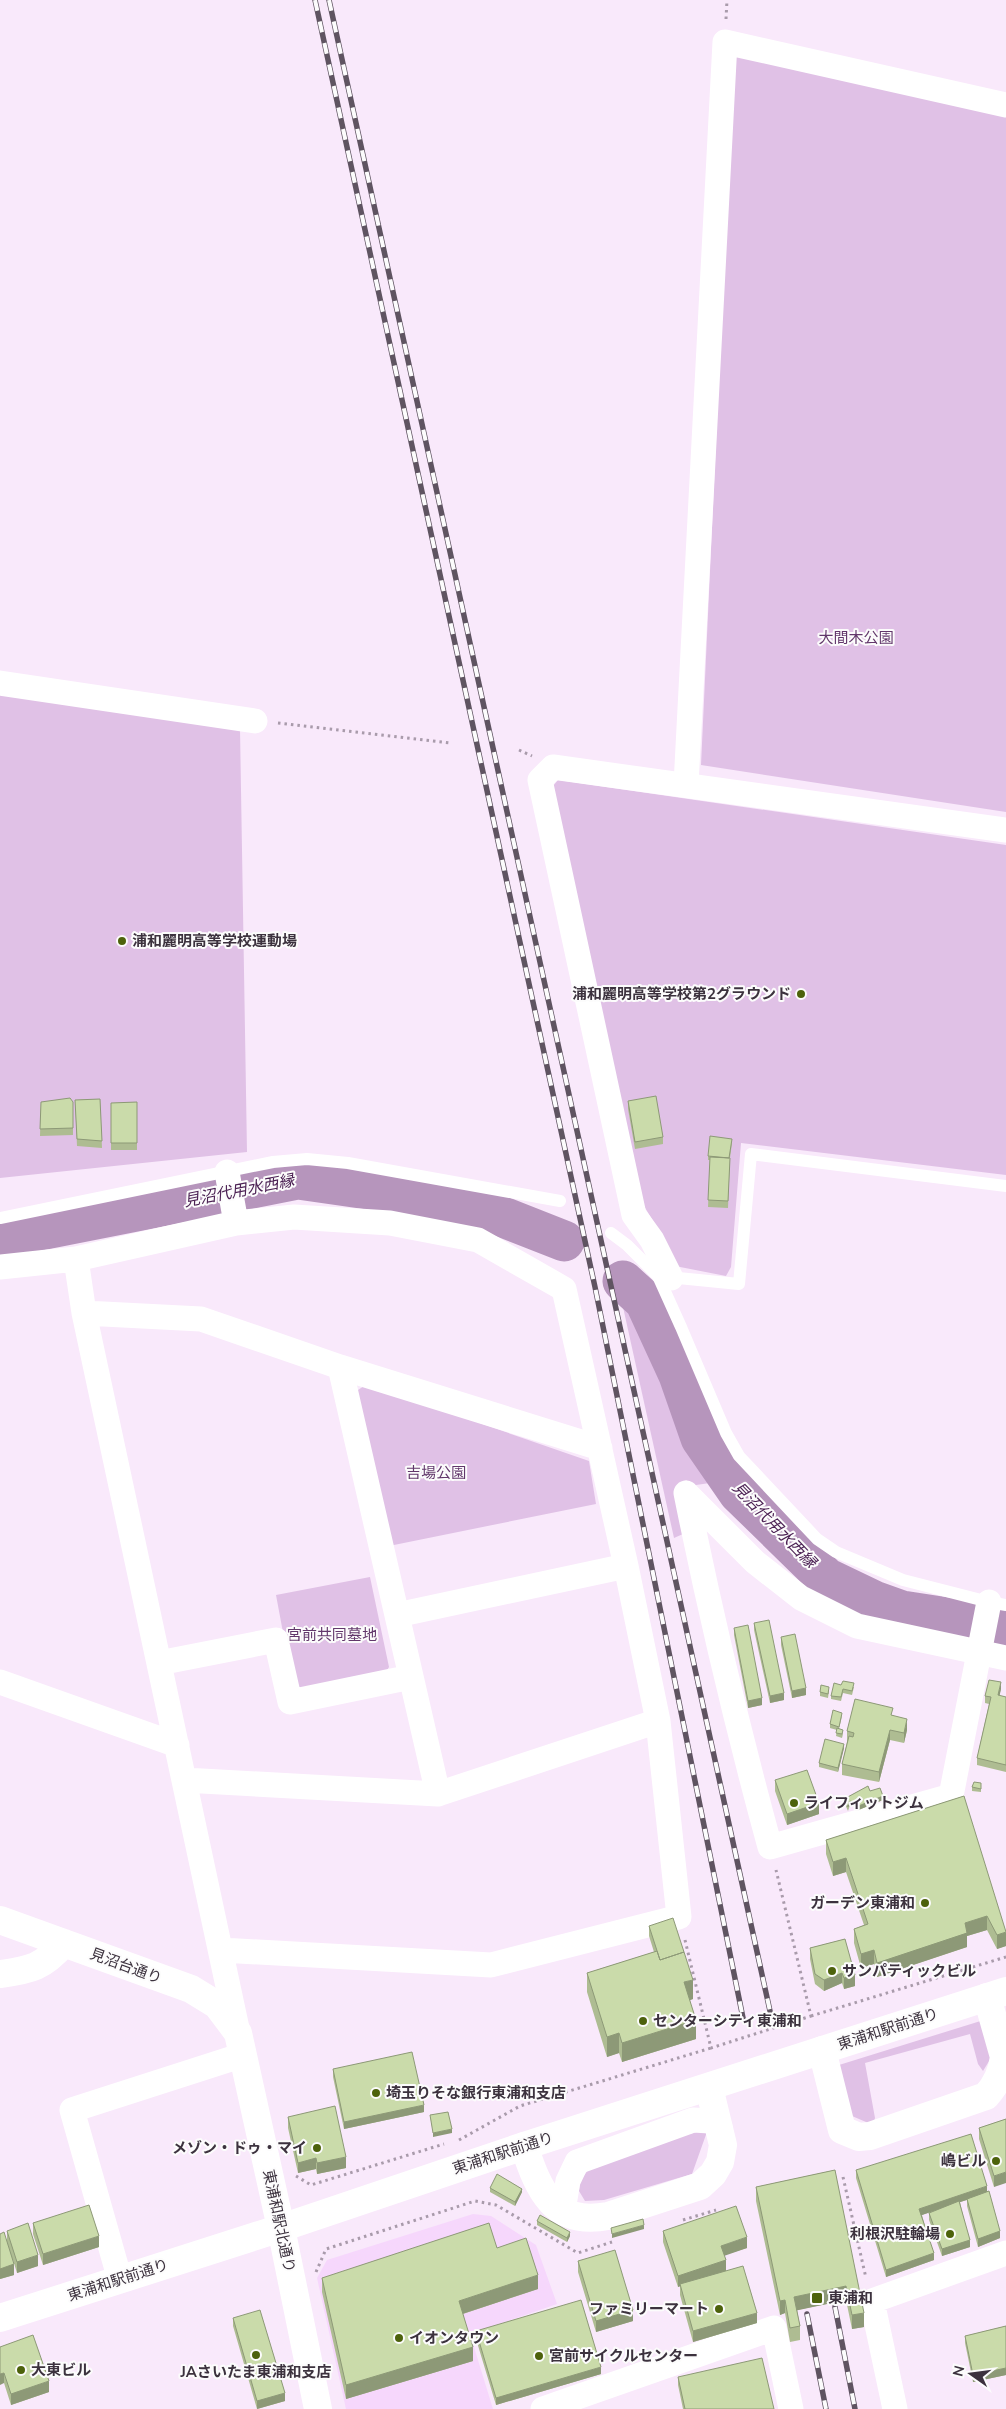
<svg xmlns="http://www.w3.org/2000/svg" width="1006" height="2409" viewBox="0 0 1006 2409" font-family="'Nunito Sans','Noto Sans JP',sans-serif">
	<rect width="100%" height="100%" fill="#f9e9fb"/>
	<!-- built -->
	<path fill="#f6d7fc" d="M 473,2214 L 491,2216 L 536,2245 L 557,2304 L 470,2334 L 493,2409 L 346,2409 L 317,2278 L 327,2260 Z"/>
	<!-- green -->
	<path fill="#e0c1e6" d="M 734,54 L 1006,116 L 1006,812 L 701,765 Z
		M 0,693 L 240,729 L 247,1152 L 0,1178 Z
		M 558,780 L 1006,845 L 1006,1175 L 741,1143 L 731,1267 L 726,1276 L 675,1266 L 659,1231 L 641,1201 L 553,786 Z
		M 623,1307 L 632,1312 L 651,1352 L 671,1410 L 700,1468 L 710,1483 L 675,1488 L 683,1534 L 674,1538 Z
		M 367,1384 L 589,1461 L 596,1504 L 389,1546 L 355,1392 Z
		M 370,1577 L 389,1667 L 384,1675 L 302,1692 L 293,1686 L 276,1595 Z
		M 987,2019 L 997,2048 L 983,2071 L 978,2064 L 970,2034 L 865,2063 L 875,2118 L 873,2125 L 852,2116 L 839,2065 Z
		M 708,2129 L 692,2174 L 604,2200 L 585,2201 L 579,2191 L 580,2181 L 596,2159 Z"/>
	<g fill="none" stroke-linecap="round" stroke-linejoin="round">
		<!-- river -->
		<path stroke="#b695bc" stroke-width="41" d="M 0,1238 L 298,1179 L 403,1194 L 490,1212 L 564,1241
			M 623,1281 L 645,1301 L 679,1375 L 701,1438 L 739,1493 L 826,1578 L 874,1601 L 902,1611 L 1006,1627"/>
		<!-- path -->
		<path stroke="#a99bab" stroke-width="3" stroke-dasharray="2.5 4" stroke-linecap="butt" d="M 726,19 L 727,0
			M 278,723 L 450,743
			M 519,750 L 532,756
			M 685,1940 L 711,2048 L 811,2016 L 776,1870
			M 811,2016 L 1006,1957
			M 459,2140 L 520,2106 L 711,2048
			M 296,2176 L 311,2185 L 444,2144
			M 843,2177 L 866,2278
			M 683,2220 L 716,2210
			M 316,2272 L 326,2249 L 475,2201 L 496,2205 L 578,2253 L 612,2242"/>
		<!-- service -->
		<path stroke="#fff" stroke-width="12" d="M 1006,1186 L 751,1154 L 739,1284 L 658,1276 L 681,1327 L 726,1433 L 739,1456 L 817,1539 L 836,1552 L 903,1580 L 989,1602 L 1006,1605
			M 0,1218 L 273,1162 L 307,1159 L 348,1163 L 560,1201
			M 611,1233 L 627,1245 L 658,1276"/>
		<!-- minor -->
		<path stroke="#fff" stroke-width="25" d="M 0,683 L 255,721
			M 686,785 L 725,42 L 1006,105
			M 227,1172 L 236,1223
			M 76,1259 L 84,1313 L 238,2033
			M 0,1267 L 76,1259 L 236,1223 L 294,1217 L 390,1223 L 478,1240 L 564,1289 L 626,1566 L 658,1721 L 679,1917 L 491,1965 L 221,1950
			M 671,1278 L 652,1240 L 634,1215 L 540,780 L 553,767 L 1006,830
			M 84,1313 L 201,1319 L 340,1367 L 600,1448
			M 340,1367 L 438,1794
			M 686,1493 C 710,1612 738,1730 770,1847 L 951,1796 L 989,1602
			M 686,1493 L 755,1562 L 801,1598 L 857,1626 L 1006,1658
			M 397,1615 L 626,1566
			M 159,1663 L 276,1640 L 290,1702 L 411,1677
			M 0,1682 L 177,1745
			M 184,1780 L 438,1794 L 658,1721
			M 563,2211 L 568,2181 L 577,2162 L 693,2120 L 710,2121 L 720,2127
			M 120,2280 L 72,2110 L 243,2055
			M 543,2409 L 774,2328 L 791,2409
			M 895,2409 L 872,2301 L 1006,2253"/>
		<!-- tertiary -->
		<path stroke="#fff" stroke-width="28" d="M 0,1920 L 191,1989 L 217,2005 L 238,2033 L 281,2228 L 318,2409
			M 0,1974 C 31,1970 43,1967 64,1943
			M 822,2050 L 842,2130 L 859,2137 L 870,2136 L 986,2096 C 996,2085 1002,2072 1004,2057 L 987,1997
			M 524,2146 C 539,2191 553,2226 608,2216 L 700,2186 L 713,2174 L 720,2162 L 723,2145 L 709,2087"/>
		<!-- secondary -->
		<path stroke="#fff" stroke-width="28" d="M 0,2318 L 281,2228 L 524,2146 L 1006,1991"/>
		<defs>
			<path id="rail" d="M 315,0 L 595,1287 L 743,2018
				M 329,0 L 770,2011
				M 835,2307 L 855,2409
				M 807,2314 L 826,2409"/>
		</defs>
		<!-- rail casing -->
		<use href="#rail" stroke="#5f5461" stroke-width="5.5"/>
		<!-- rail -->
		<use href="#rail" stroke="#fcfcfc" stroke-width="4" stroke-dasharray="11" stroke-linecap="butt"/>
	</g>
	<!-- wall -->
	<path fill="#aebc92" d="M 100,1099 L 102,1148 L 77,1146 L 75,1100 Z
		M 628,1101 L 663,1137 L 663,1144 L 635,1149 L 628,1109 Z
		M 41,1102 L 73,1102 L 73,1135 L 40,1136 Z
		M 137,1102 L 137,1150 L 111,1150 L 111,1103 Z
		M 732,1143 L 730,1158 L 728,1208 L 708,1207 L 710,1160 L 708,1160 L 708,1156 Z
		M 754,1623 L 784,1700 L 770,1703 L 754,1630 Z
		M 734,1628 L 762,1705 L 748,1708 L 734,1635 Z
		M 781,1637 L 806,1695 L 792,1698 L 781,1645 Z
		M 841,1685 L 854,1687 L 852,1695 L 843,1693 L 841,1701 L 831,1699 L 831,1696 Z
		M 1001,1689 L 999,1696 L 1006,1697 L 1006,1772 L 977,1765 L 977,1758 L 989,1704 L 985,1703 L 985,1696 Z
		M 829,1691 L 828,1698 L 820,1696 L 820,1692 Z
		M 893,1715 L 907,1730 L 904,1743 L 890,1740 L 879,1782 L 842,1775 L 842,1764 L 847,1742 L 847,1731 Z
		M 842,1716 L 839,1729 L 843,1734 L 842,1738 L 836,1736 L 837,1730 L 830,1728 L 830,1724 Z
		M 844,1748 L 838,1772 L 819,1767 L 819,1763 Z
		M 775,1780 L 819,1814 L 787,1825 L 775,1791 Z
		M 981,1783 L 981,1792 L 972,1791 L 972,1787 Z
		M 870,1791 L 883,1800 L 856,1811 L 856,1807 L 850,1805 L 848,1811 L 844,1802 L 844,1799 Z
		M 964,1796 L 1006,1946 L 997,1949 L 987,1930 L 967,1936 L 967,1947 L 877,1977 L 874,1964 L 861,1968 L 854,1943 L 854,1929 L 864,1925 L 846,1872 L 833,1876 L 826,1854 L 826,1840 Z
		M 649,1926 L 693,1999 L 690,2000 L 696,2039 L 622,2062 L 619,2053 L 607,2057 L 587,1992 L 587,1973 L 654,1952 L 649,1936 Z
		M 845,1939 L 855,1986 L 844,1989 L 842,1983 L 824,1991 L 815,1984 L 810,1959 L 810,1948 Z
		M 333,2069 L 424,2112 L 344,2129 L 333,2077 Z
		M 288,2117 L 346,2168 L 317,2174 L 316,2169 L 298,2173 L 288,2128 Z
		M 1006,2119 L 994,2187 L 979,2139 L 979,2128 Z
		M 835,2170 L 864,2327 L 852,2329 L 846,2300 L 797,2310 L 800,2326 L 800,2340 L 790,2342 L 785,2313 L 780,2315 L 756,2201 L 756,2187 Z
		M 856,2170 L 987,2192 L 1000,2238 L 978,2247 L 967,2206 L 967,2200 L 960,2202 L 970,2247 L 942,2256 L 929,2220 L 929,2213 L 936,2210 L 922,2215 L 934,2260 L 886,2277 L 856,2178 Z
		M 490,2188 L 522,2192 L 515,2206 L 490,2192 Z
		M 537,2221 L 570,2236 L 567,2242 L 537,2225 Z
		M 33,2223 L 99,2247 L 43,2265 L 33,2234 Z
		M 7,2231 L 38,2266 L 17,2273 L 13,2260 L 14,2275 L 0,2279 L 0,2234 L 7,2240 Z
		M 663,2231 L 747,2248 L 724,2255 L 726,2271 L 757,2323 L 693,2342 L 680,2295 L 680,2286 L 678,2287 L 663,2242 Z
		M 497,2248 L 538,2289 L 463,2314 L 473,2361 L 346,2399 L 322,2292 L 322,2278 Z
		M 578,2261 L 633,2321 L 596,2332 L 578,2272 Z
		M 233,2318 L 285,2401 L 257,2409 L 233,2326 Z
		M 1006,2326 L 1006,2375 L 973,2382 L 965,2343 L 965,2336 Z
		M 476,2331 L 601,2374 L 496,2405 L 476,2339 Z
		M 0,2347 L 49,2392 L 11,2405 L 4,2383 Z
		M 678,2377 L 774,2409 L 683,2409 L 678,2385 Z"/>
	<!-- shaded-wall -->
	<path fill="#8d9977" d="M 1001,1682 L 1001,1689 L 998,1703 L 998,1695 Z
		M 806,1688 L 806,1695 L 792,1698 L 792,1691 Z
		M 784,1693 L 784,1700 L 770,1703 L 770,1696 Z
		M 762,1698 L 762,1705 L 748,1708 L 748,1701 Z
		M 907,1719 L 907,1730 L 904,1743 L 904,1733 Z
		M 890,1730 L 890,1740 L 879,1782 L 879,1772 Z
		M 844,1744 L 844,1748 L 838,1772 L 838,1768 Z
		M 883,1796 L 883,1800 L 856,1811 L 856,1807 Z
		M 819,1803 L 819,1814 L 787,1825 L 787,1814 Z
		M 846,1858 L 846,1872 L 833,1876 L 833,1862 Z
		M 987,1916 L 987,1930 L 967,1936 L 967,1947 L 877,1977 L 877,1963 L 965,1923 Z
		M 1006,1932 L 1006,1946 L 997,1949 L 997,1935 Z
		M 874,1950 L 874,1964 L 861,1968 L 861,1954 Z
		M 842,1973 L 842,1983 L 824,1991 L 824,1980 Z
		M 855,1975 L 855,1986 L 844,1989 L 844,1978 Z
		M 693,1980 L 693,1999 L 684,2002 L 684,1982 Z
		M 696,2020 L 696,2039 L 622,2062 L 622,2043 Z
		M 619,2033 L 619,2053 L 607,2057 L 607,2037 Z
		M 424,2105 L 424,2112 L 344,2129 L 344,2122 Z
		M 452,2129 L 452,2133 L 433,2137 L 433,2133 Z
		M 346,2157 L 346,2168 L 317,2174 L 317,2163 Z
		M 316,2158 L 316,2169 L 298,2173 L 298,2163 Z
		M 1006,2172 L 1006,2183 L 994,2187 L 994,2176 Z
		M 987,2186 L 987,2193 L 919,2216 L 919,2209 Z
		M 522,2189 L 522,2192 L 515,2206 L 515,2202 Z
		M 644,2225 L 644,2229 L 612,2238 L 612,2234 Z
		M 1000,2231 L 1000,2238 L 978,2247 L 978,2239 Z
		M 570,2232 L 570,2236 L 567,2242 L 567,2238 Z
		M 99,2236 L 99,2247 L 43,2265 L 43,2254 Z
		M 747,2237 L 747,2248 L 721,2257 L 721,2246 Z
		M 970,2240 L 970,2247 L 942,2256 L 942,2249 Z
		M 934,2253 L 934,2260 L 886,2277 L 886,2270 Z
		M 38,2255 L 38,2266 L 17,2273 L 17,2262 Z
		M 726,2260 L 726,2271 L 678,2287 L 678,2276 Z
		M 14,2264 L 14,2275 L 0,2279 L 0,2269 Z
		M 538,2275 L 538,2289 L 459,2315 L 459,2301 Z
		M 846,2286 L 846,2300 L 794,2311 L 794,2297 Z
		M 785,2300 L 785,2313 L 780,2315 L 780,2301 Z
		M 633,2310 L 633,2321 L 596,2332 L 596,2321 Z
		M 757,2313 L 757,2323 L 693,2342 L 693,2331 Z
		M 864,2313 L 864,2327 L 852,2329 L 852,2315 Z
		M 473,2347 L 473,2361 L 346,2399 L 346,2385 Z
		M 601,2367 L 601,2374 L 496,2405 L 496,2398 Z
		M 1006,2368 L 1006,2375 L 973,2382 L 973,2375 Z
		M 4,2373 L 4,2383 L 0,2385 L 0,2374 Z
		M 49,2381 L 49,2392 L 11,2405 L 11,2394 Z
		M 285,2393 L 285,2401 L 257,2409 L 257,2401 Z"/>
	<!-- building -->
	<path fill="#cadbaa" stroke="#8d9977" d="M 656,1096 L 663,1137 L 635,1142 L 628,1101 Z
		M 70,1098 L 73,1102 L 73,1128 L 40,1129 L 41,1102 Z
		M 100,1099 L 102,1141 L 77,1139 L 75,1100 Z
		M 137,1102 L 137,1143 L 111,1143 L 111,1103 Z
		M 710,1136 L 732,1139 L 729,1158 L 708,1156 Z
		M 710,1157 L 730,1158 L 728,1201 L 708,1200 Z
		M 769,1620 L 784,1693 L 770,1696 L 754,1623 Z
		M 748,1625 L 762,1698 L 748,1701 L 734,1628 Z
		M 795,1634 L 806,1688 L 792,1691 L 781,1637 Z
		M 989,1680 L 1001,1682 L 998,1695 L 1006,1697 L 1006,1765 L 977,1758 L 991,1697 L 985,1696 Z
		M 843,1681 L 854,1683 L 852,1691 L 843,1689 L 841,1697 L 831,1696 L 834,1683 L 841,1685 Z
		M 821,1685 L 829,1687 L 828,1694 L 820,1692 Z
		M 855,1699 L 893,1708 L 891,1715 L 907,1719 L 904,1733 L 890,1730 L 879,1772 L 842,1764 L 849,1736 L 853,1737 L 854,1733 L 847,1731 Z
		M 833,1710 L 842,1713 L 839,1727 L 830,1724 Z
		M 837,1728 L 843,1730 L 842,1734 L 836,1733 Z
		M 825,1739 L 844,1744 L 838,1768 L 819,1763 Z
		M 807,1770 L 819,1803 L 787,1814 L 775,1780 Z
		M 974,1782 L 981,1783 L 981,1789 L 972,1787 Z
		M 868,1786 L 870,1791 L 880,1788 L 883,1796 L 856,1807 L 857,1804 L 850,1801 L 848,1807 L 844,1799 Z
		M 964,1796 L 1006,1932 L 997,1935 L 987,1916 L 965,1923 L 967,1933 L 877,1963 L 874,1950 L 861,1954 L 854,1929 L 868,1924 L 846,1858 L 833,1862 L 826,1840 Z
		M 673,1918 L 684,1952 L 660,1960 L 649,1926 Z
		M 845,1939 L 855,1975 L 844,1978 L 842,1973 L 824,1980 L 815,1974 L 810,1948 Z
		M 657,1951 L 660,1960 L 684,1952 L 693,1980 L 684,1982 L 696,2020 L 622,2043 L 619,2033 L 607,2037 L 587,1973 Z
		M 412,2052 L 424,2105 L 344,2122 L 333,2069 Z
		M 335,2106 L 346,2157 L 317,2163 L 316,2158 L 298,2163 L 288,2117 Z
		M 448,2112 L 452,2129 L 433,2133 L 430,2115 Z
		M 1006,2119 L 1006,2172 L 994,2176 L 979,2128 Z
		M 971,2134 L 987,2186 L 919,2209 L 934,2253 L 886,2270 L 856,2170 Z
		M 835,2170 L 864,2313 L 852,2315 L 846,2286 L 794,2297 L 800,2326 L 790,2328 L 785,2300 L 780,2301 L 756,2187 Z
		M 497,2174 L 522,2189 L 515,2202 L 490,2188 Z
		M 989,2191 L 1000,2231 L 978,2239 L 967,2199 Z
		M 959,2201 L 970,2240 L 942,2249 L 929,2213 Z
		M 89,2205 L 99,2236 L 43,2254 L 33,2223 Z
		M 736,2206 L 747,2237 L 721,2246 L 726,2260 L 678,2276 L 663,2231 Z
		M 540,2215 L 570,2232 L 567,2238 L 537,2221 Z
		M 643,2219 L 644,2225 L 612,2234 L 611,2228 Z
		M 28,2223 L 38,2255 L 17,2262 L 7,2231 Z
		M 489,2223 L 497,2248 L 526,2238 L 538,2275 L 459,2301 L 473,2347 L 346,2385 L 322,2278 Z
		M 4,2232 L 14,2264 L 0,2269 L 0,2234 Z
		M 615,2250 L 633,2310 L 596,2321 L 578,2261 Z
		M 743,2266 L 757,2313 L 693,2331 L 680,2284 Z
		M 581,2300 L 601,2367 L 496,2398 L 476,2331 Z
		M 260,2310 L 285,2393 L 257,2401 L 233,2318 Z
		M 1006,2326 L 1006,2368 L 973,2375 L 965,2336 Z
		M 33,2335 L 49,2381 L 11,2394 L 4,2373 L 0,2374 L 0,2347 Z
		M 762,2358 L 774,2409 L 685,2409 L 678,2377 Z"/>
	<!-- markers -->
	<g fill="#4d620c" stroke="#fcfcfc" stroke-width="2">
		<circle cx="122" cy="941" r="5"/>
		<circle cx="801" cy="994" r="5"/>
		<circle cx="794" cy="1803" r="5"/>
		<circle cx="925" cy="1903" r="5"/>
		<circle cx="832" cy="1971" r="5"/>
		<circle cx="643" cy="2021" r="5"/>
		<circle cx="376" cy="2093" r="5"/>
		<circle cx="317" cy="2148" r="5"/>
		<circle cx="996" cy="2161" r="5"/>
		<circle cx="950" cy="2234" r="5"/>
		<rect x="811" y="2292" width="12" height="12" rx="2.5"/>
		<circle cx="719" cy="2309" r="5"/>
		<circle cx="399" cy="2338" r="5"/>
		<circle cx="256" cy="2355" r="5"/>
		<circle cx="539" cy="2356" r="5"/>
		<circle cx="21" cy="2370" r="5"/>
	</g>
	<g text-anchor="middle" dominant-baseline="central" stroke-width="4" stroke-linejoin="round" paint-order="stroke">
		<!-- park labels -->
		<g font-size="15" fill="#62376b" stroke="#fcfcfc">
			<text x="856" y="638">大間木公園</text>
			<text x="436" y="1473">吉場公園</text>
			<text x="332" y="1635">宮前共同墓地</text>
		</g>
		<!-- poi labels -->
		<g font-size="15" font-weight="bold" fill="#3c323e" stroke="#fcfcfc" text-anchor="start">
			<text x="132" y="941">浦和麗明高等学校運動場</text>
			<text x="791" y="994" text-anchor="end">浦和麗明高等学校第2グラウンド</text>
			<text x="804" y="1803">ライフィットジム</text>
			<text x="915" y="1903" text-anchor="end">ガーデン東浦和</text>
			<text x="842" y="1971">サンパティックビル</text>
			<text x="653" y="2021">センターシティ東浦和</text>
			<text x="386" y="2093">埼玉りそな銀行東浦和支店</text>
			<text x="307" y="2148" text-anchor="end">メゾン・ドゥ・マイ</text>
			<text x="986" y="2161" text-anchor="end">嶋ビル</text>
			<text x="940" y="2234" text-anchor="end">利根沢駐輪場</text>
			<text x="828" y="2298">東浦和</text>
			<text x="709" y="2309" text-anchor="end">ファミリーマート</text>
			<text x="409" y="2338">イオンタウン</text>
			<text x="549" y="2356">宮前サイクルセンター</text>
			<text x="31" y="2370">大東ビル</text>
			<text x="256" y="2372" text-anchor="middle">JAさいたま東浦和支店</text>
		</g>
		<!-- street labels -->
		<g font-size="15" fill="#3c323e" stroke="#fcfcfc">
			<text transform="translate(126 1966) rotate(20)">見沼台通り</text>
			<text transform="translate(888 2029) rotate(-18)">東浦和駅前通り</text>
			<text transform="translate(503 2153) rotate(-18)">東浦和駅前通り</text>
			<text transform="translate(279 2221) rotate(78)">東浦和駅北通り</text>
			<text transform="translate(118 2280) rotate(-18)">東浦和駅前通り</text>
		</g>
		<!-- water labels -->
		<g font-size="16" font-style="italic" fill="#4c2254" stroke="#fcfcfc">
			<text transform="translate(239 1191) rotate(-11)">見沼代用水西縁</text>
			<text transform="translate(774 1525) rotate(46)">見沼代用水西縁</text>
		</g>
	</g>
	<!-- north arrow -->
	<g transform="translate(971 2374) rotate(284)" stroke="#fcfcfc" stroke-width="4" paint-order="stroke">
	<path d="M0-4L9 19L0 12L-9 19Z" fill="#3c323e"/>
	<text y="-8" font-size="14" font-weight="bold" text-anchor="middle" fill="#3c323e">N</text>
	</g>
</svg>
